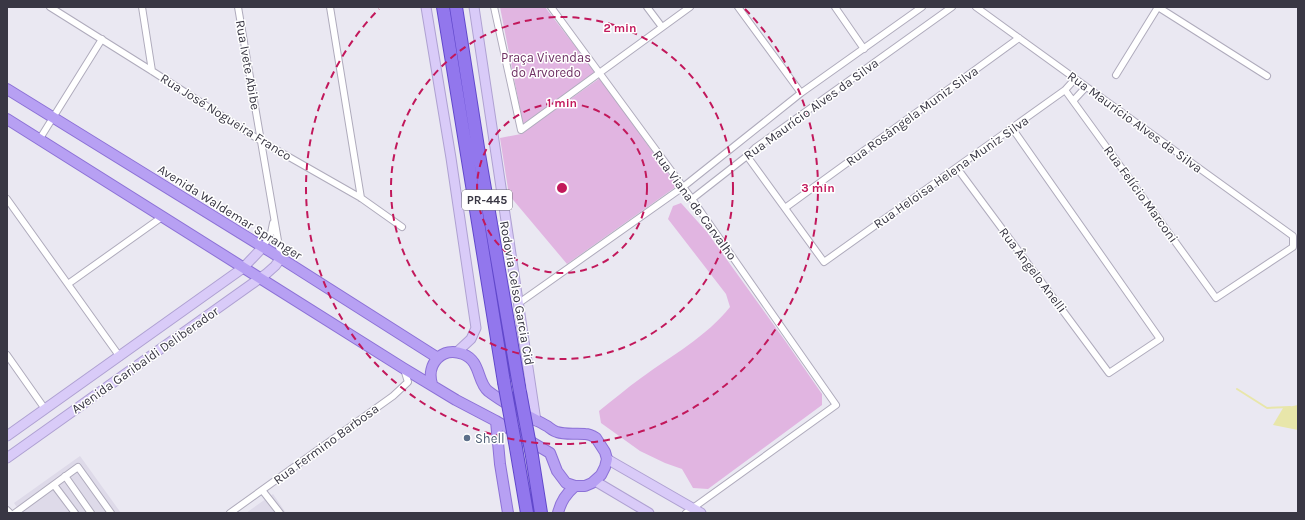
<svg xmlns="http://www.w3.org/2000/svg" width="1305" height="520" viewBox="0 0 1305 520" font-family="Karla,sans-serif">
	<rect width="100%" height="100%" fill="#eae8f2"/>
	<!-- residential -->
	<path fill="#dedae9" d="M 80,456 L 121,513 L 21,513 L 14,503 Z
		M 273,494 L 286,513 L 246,513 Z"/>
	<!-- green -->
	<path fill="#e1b5e1" d="M 500,7 L 545,7 L 595,72 L 523,124 Z
		M 600,78 L 677,186 L 567,264 L 509,195 L 500,138 L 521,134 Z
		M 681,203 L 707,232 L 786,342 L 822,394 L 822,405 L 708,489 L 693,488 L 682,469 L 665,463 L 640,451 L 601,423 L 599,411 C 613,400 627,388 641,378 C 671,356 706,337 730,307 L 726,294 L 668,219 L 673,206 Z"/>
	<!-- water -->
	<path fill="#e8e6aa" d="M 1298,405 L 1298,430 L 1273,425 L 1283,408 Z"/>
	<g fill="none" stroke-linecap="round" stroke-linejoin="round">
		<!-- stream -->
		<path stroke="#e8e6aa" stroke-width="2" d="M 1237,389 L 1267,408 L 1290,407"/>
		<defs>
			<path id="street" d="M 50,7 L 152,71 L 261,141 L 361,198 L 402,227
				M 142,7 L 152,71
				M 238,7 L 281,258
				M 330,7 L 361,198
				M 494,7 L 521,130 L 690,7
				M 551,7 L 692,199 L 836,405 L 686,513
				M 647,7 L 662,27
				M 738,7 L 801,93
				M 835,7 L 864,49
				M 976,7 L 1293,236 L 1293,247 L 1216,298 L 1065,90
				M 1116,75 L 1158,7 L 1267,76
				M 1073,101 L 1086,87
				M 39,140 L 102,39
				M 747,156 L 824,262 L 1065,90 L 1075,79
				M 957,168 L 1109,373 L 1160,339 L 1012,128
				M 7,199 L 120,357
				M 692,199 L 747,156 L 755,148 L 952,7
				M 785,208 L 1019,38
				M 263,247 L 271,233 L 273,223
				M 68,284 L 162,217
				M 519,303 L 683,187 L 801,93 L 922,7
				M 7,355 L 45,409
				M 65,476 L 91,513
				M 54,485 L 75,513
				M 262,490 L 280,513
				M 7,510 L 10,513
				M 15,513 L 78,467 L 111,513
				M 230,513 L 393,396 L 408,382 L 404,369"/>
			<path id="secondary" d="M 426,7 L 451,158 L 476,328 L 471,339 L 457,352
				M 474,7 L 536,421
				M 7,436 L 243,268 L 263,247
				M 7,458 L 266,274 L 275,266 L 281,258
				M 607,459 L 701,513
				M 595,481 L 649,513"/>
			<path id="primary" d="M 7,89 L 271,252 L 438,358
				M 7,119 L 403,368 L 456,400 L 496,421 L 550,453 L 557,471 L 566,483 L 575,486 L 585,486 L 592,483 L 601,475 L 605,467 L 607,459 L 605,452 L 596,438 C 593,436 589,434 585,434 C 576,433 566,435 557,432 C 553,431 550,428 547,426 C 527,415 506,405 488,391 C 477,382 481,361 463,354 C 442,346 426,364 432,384
				M 496,421 L 500,464 L 508,513
				M 558,513 C 561,501 566,494 575,486"/>
			<path id="highway" d="M 443,7 L 504,382
				M 456,7 L 479,154 L 520,392
				M 516,448 L 527,513
				M 532,456 L 541,513"/>
		</defs>
		<!-- street casing -->
		<use href="#street" stroke="#afabbc" stroke-width="8"/>
		<!-- secondary casing -->
		<use href="#secondary" stroke="#afa1d2" stroke-width="11"/>
		<!-- primary casing -->
		<use href="#primary" stroke="#8c71d6" stroke-width="12"/>
		<!-- highway casing -->
		<use href="#highway" stroke="#6148cb" stroke-width="14"/>
		<!-- street -->
		<use href="#street" stroke="#fff" stroke-width="6"/>
		<!-- secondary -->
		<use href="#secondary" stroke="#d9cbf8" stroke-width="9"/>
		<!-- primary -->
		<use href="#primary" stroke="#b7a0f3" stroke-width="10"/>
		<!-- highway -->
		<use href="#highway" stroke="#9277ed" stroke-width="12"/>
		<defs>
			<path id="highway-bridge" d="M 504,382 L 516,448
				M 520,392 L 532,456"/>
		</defs>
		<!-- highway-bridge casing -->
		<use href="#highway-bridge" stroke="#6148cb" stroke-width="14" stroke-linecap="butt"/>
		<!-- highway-bridge -->
		<use href="#highway-bridge" stroke="#9277ed" stroke-width="12"/>
	</g>
	<!-- distance rings -->
	<g fill="none" stroke="#c2185b" stroke-width="2" stroke-dasharray="7 5">
		<circle cx="562" cy="188" r="85"/>
		<circle cx="562" cy="188" r="171"/>
		<path d="M745 9A256 256 0 1 1 379 9"/>
	</g>
	<!-- markers -->
	<circle fill="#5c6f8a" stroke="#fff" stroke-width="1.5" cx="467" cy="438" r="4"/>
	<g text-anchor="middle" dominant-baseline="central" stroke-width="3" stroke-linejoin="round" paint-order="stroke">
		<!-- shield labels -->
		<rect fill="#fff" stroke="#74737c" stroke-width="1" x="462" y="190" width="50" height="20" rx="3"/>
		<g font-size="12" font-weight="bold" fill="#393744">
			<text x="487" y="200">PR-445</text>
		</g>
		<!-- park labels -->
		<g font-size="13" fill="#6f3164" stroke="#fff">
			<text x="546" y="57">Praça Vivendas<tspan x="546" dy="15">do Arvoredo</tspan></text>
		</g>
		<!-- street labels -->
		<g font-size="13" fill="#393744" stroke="#fff">
			<text transform="translate(248 65) rotate(80)">Rua Ivete Abibe</text>
			<text transform="translate(811 109) rotate(-36)">Rua Maurício Alves da Silva</text>
			<text transform="translate(912 116) rotate(-36)">Rua Rosângela Muniz Silva</text>
			<text transform="translate(226 117) rotate(32)">Rua José Nogueira Franco</text>
			<text transform="translate(1135 122) rotate(36)">Rua Maurício Alves da Silva</text>
			<text transform="translate(951 172) rotate(-35)">Rua Heloisa Helena Muniz Silva</text>
			<text transform="translate(1141 194) rotate(54)">Rua Felício Marconi</text>
			<text transform="translate(695 205) rotate(54)">Rua Viana de Carvalho</text>
			<text transform="translate(230 212) rotate(32)">Avenida Waldemar Spranger</text>
			<text transform="translate(1033 270) rotate(53)">Rua Ângelo Anelli</text>
			<text transform="translate(517 293) rotate(80)">Rodovia Celso Garcia Cid</text>
			<text transform="translate(145 360) rotate(-35)">Avenida Garibaldi Deliberador</text>
			<text transform="translate(326 444) rotate(-36)">Rua Fermino Barbosa</text>
		</g>
		<!-- service labels -->
		<g font-size="13" fill="#4e5e75" stroke="#fff" text-anchor="start">
			<text x="475" y="438">Shell</text>
		</g>
	</g>
	<circle cx="562" cy="188" r="6" fill="#c2185b" stroke="#fff" stroke-width="2"/>
	<g font-size="12" text-anchor="middle" font-weight="bold" fill="#c2185b" stroke="#fff" stroke-width="3" stroke-linejoin="round" paint-order="stroke">
		<text x="620" y="32">2 min</text>
		<text x="562" y="107">1 min</text>
		<text x="818" y="192">3 min</text>
	</g>
	<!-- border -->
	<rect width="1305" height="520" fill="none" stroke="#393744" stroke-width="16"/>
</svg>
